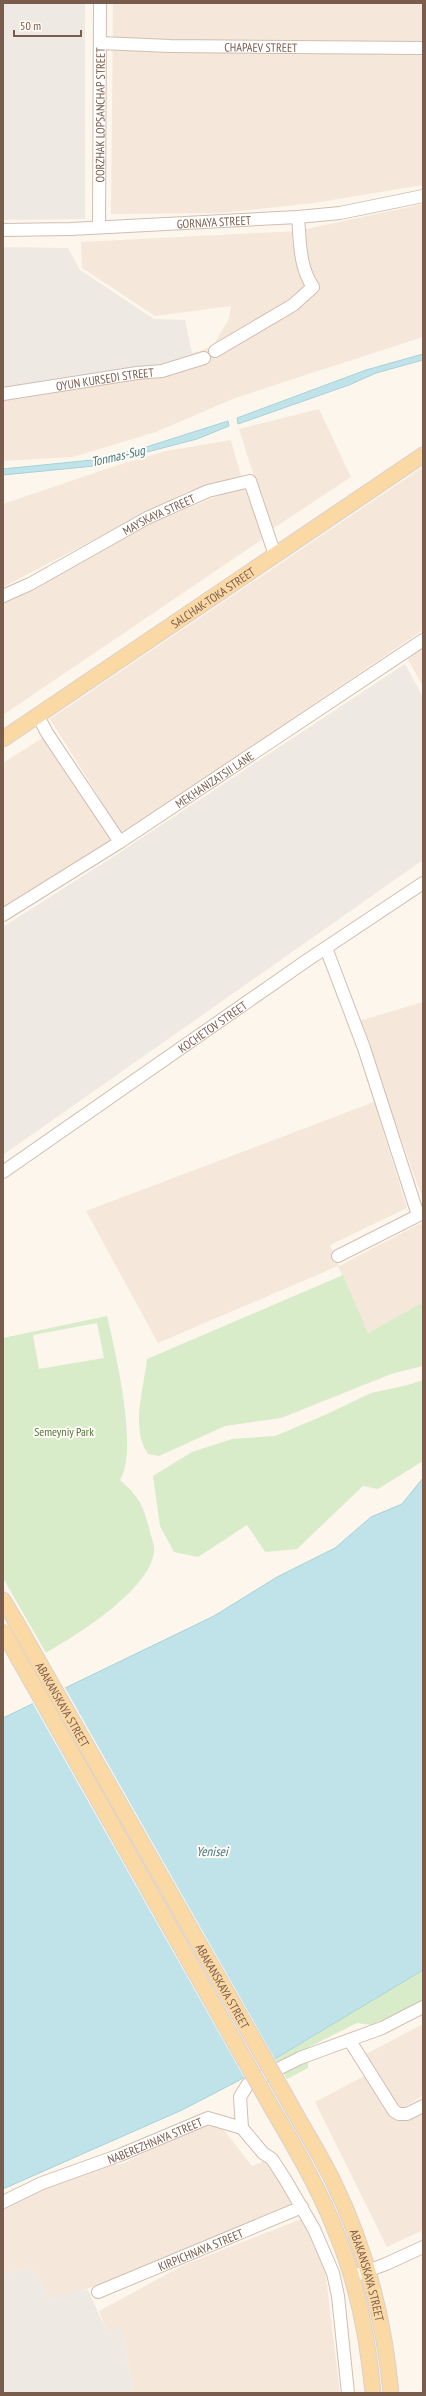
<svg xmlns="http://www.w3.org/2000/svg" width="426" height="2396" viewBox="0 0 426 2396" font-family="'PT Sans Narrow',sans-serif">
	<rect width="100%" height="100%" fill="#fdf6ec"/>
	<!-- residential -->
	<path fill="#f5e8da" d="M 113,3 L 423,3 L 423,185 L 314,203 L 222,213 L 111,214 Z
		M 423,204 L 423,337 L 235,398 L 156,432 L 73,457 L 3,461 L 3,390 L 163,366 L 192,353 L 212,347 L 229,319 L 231,306 L 155,316 L 82,268 L 81,242 L 297,231 Z
		M 319,409 L 351,477 L 271,530 L 239,429 Z
		M 231,440 L 241,476 L 186,492 L 3,587 L 3,504 L 115,466 L 166,451 Z
		M 423,467 L 423,630 L 122,834 L 50,719 Z
		M 248,485 L 264,538 L 3,715 L 3,599 L 123,536 L 212,498 Z
		M 423,647 L 423,687 L 407,657 Z
		M 44,737 L 110,840 L 3,908 L 3,763 Z
		M 423,1002 L 423,1200 L 359,1021 Z
		M 374,1102 L 407,1208 L 330,1245 L 339,1266 L 423,1222 L 423,1302 L 368,1333 L 338,1266 L 158,1343 L 86,1211 Z
		M 423,2024 L 423,2095 L 405,2107 L 397,2107 L 364,2055 Z
		M 368,2074 L 394,2117 L 423,2111 L 423,2230 L 387,2247 L 315,2102 Z
		M 220,2125 L 252,2166 L 267,2160 L 272,2162 L 291,2204 L 75,2294 L 47,2297 L 41,2281 L 31,2269 L 6,2273 L 3,2272 L 3,2206 L 96,2166 L 122,2164 L 200,2126 Z
		M 304,2218 L 325,2269 L 340,2393 L 133,2393 L 124,2338 L 107,2332 L 99,2311 L 184,2265 Z"/>
	<!-- industrial -->
	<path fill="#efe9e4" d="M 3,3 L 85,3 L 85,219 L 3,220 Z
		M 3,247 L 68,248 L 80,270 L 154,319 L 185,320 L 192,353 L 163,366 L 3,390 Z
		M 405,664 L 423,697 L 423,860 L 3,1155 L 3,927 L 119,853 Z
		M 31,2269 L 41,2281 L 47,2297 L 88,2290 L 107,2332 L 118,2327 L 124,2338 L 133,2393 L 3,2393 L 3,2272 L 6,2273 Z"/>
	<!-- green -->
	<path fill="#d8ecc9" fill-rule="evenodd" d="M 343,1275 L 368,1333 L 423,1302 L 423,1366 L 391,1374 L 281,1418 L 225,1426 L 159,1456 L 148,1454 C 130,1428 144,1388 147,1359 Z
		M 107,1316 C 115,1351 139,1449 120,1480 C 138,1496 143,1504 149,1528 C 150,1535 155,1544 154,1551 C 151,1590 76,1635 46,1653 L 3,1578 L 3,1338 ZM 97,1323 L 104,1358 L 39,1369 L 33,1335 Z
		M 423,1380 L 423,1461 L 378,1489 L 363,1486 L 297,1549 L 265,1552 L 247,1525 L 198,1557 L 174,1552 L 160,1526 L 153,1476 L 192,1452 L 232,1439 L 275,1436 L 325,1415 L 371,1393 L 408,1385 Z
		M 423,1970 L 423,2001 L 371,2025 L 357,2023 L 309,2047 L 308,2068 L 287,2079 L 275,2059 Z"/>
	<!-- water -->
	<path fill="#bfe3e8" stroke="#a5d3da" d="M 423,354 L 423,360 L 376,373 L 349,385 L 238,424 L 237,418 L 366,370 Z
		M 228,421 L 229,426 L 197,439 L 94,466 L 3,475 L 3,469 L 92,460 L 143,448 Z
		M 423,1478 L 423,1970 L 236,2082 L 182,2110 L 3,2189 L 3,1718 L 214,1616 L 277,1577 L 335,1548 L 371,1517 L 402,1504 Z"/>
	<!-- pier -->
	<path fill="#fdf6ec" d="M 64,1686 L 276,2061 L 245,2079 L 32,1702 Z"/>
	<g fill="none" stroke-linecap="round" stroke-linejoin="round">
		<defs>
			<g id="minor">
				<path id="s1" d="M 100,43 L 170,46 L 423,48"/>
				<path id="s2" d="M 99,227 L 100,3"/>
				<path id="s3" d="M 3,230 L 71,229 L 298,217 L 340,213 L 423,196"/>
				<path d="M 215,351 L 293,305 L 313,287 C 299,267 300,240 298,217"/>
				<path id="s4" d="M 3,394 L 137,373 L 162,371 L 204,358"/>
				<path id="s5" d="M 3,596 L 30,584 L 147,518 L 208,491 L 250,481 L 275,555"/>
				<path d="M 38,716 L 47,733 L 120,842"/>
				<path id="s6" d="M 3,915 L 120,842 L 423,640"/>
				<path d="M 326,948 L 364,1048 L 418,1215"/>
				<path id="s7" d="M 3,1172 L 306,961 L 423,883"/>
				<path d="M 338,1256 L 423,1213"/>
				<path d="M 350,2041 L 394,2111 L 399,2114 L 407,2114 L 423,2106"/>
				<path d="M 242,2128 L 263,2153 L 272,2159 L 285,2179 L 314,2229 L 333,2273 L 338,2296 L 348,2393"/>
				<path d="M 242,2128 L 240,2097 L 248,2084 L 300,2058 L 382,2028 L 423,2007"/>
				<path id="s8" d="M 3,2202 L 42,2183 L 120,2155 L 208,2118 L 242,2128"/>
				<path d="M 351,2277 L 386,2264 L 423,2247"/>
				<path id="s9" d="M 98,2292 L 302,2207"/>
			</g>
			<g id="major">
				<path id="s10" d="M 3,739 L 423,455"/>
				<path d="M 3,1600 L 15,1620"/>
				<path id="s11" d="M 289,2102 C 303,2128 320,2154 333,2181 C 366,2248 384,2319 391,2393"/>
				<path d="M 273,2110 C 297,2151 321,2192 338,2237 C 358,2286 368,2340 373,2393"/>
			</g>
		</defs>
		<!-- minor casing -->
		<use href="#minor" stroke="#d1beb0" stroke-width="14"/>
		<!-- major casing -->
		<use href="#major" stroke="#dad1cd" stroke-width="17"/>
		<!-- minor -->
		<use href="#minor" stroke="#fff" stroke-width="12"/>
		<!-- major -->
		<use href="#major" stroke="#fbd9a5" stroke-width="15"/>
		<defs>
			<g id="major-bridge">
				<path id="s12" d="M 15,1620 L 289,2102"/>
				<path d="M 3,1631 L 273,2110"/>
			</g>
		</defs>
		<!-- major-bridge casing -->
		<use href="#major-bridge" stroke="#dad1cd" stroke-width="17" stroke-linecap="butt"/>
		<!-- major-bridge -->
		<use href="#major-bridge" stroke="#fbd9a5" stroke-width="15"/>
	</g>
	<g text-anchor="middle" dominant-baseline="central" stroke-width="4" stroke-linejoin="round" paint-order="stroke">
		<!-- street labels -->
		<g font-size="12" fill="#7a5c4d" stroke="#fffaf3">
			<text stroke="none"><textPath href="#s1" startOffset="161">CHAPAEV STREET</textPath></text>
			<text stroke="none"><textPath href="#s2" startOffset="112">OORZHAK LOPSANCHAP STREET</textPath></text>
			<text stroke="none"><textPath href="#s3" startOffset="211">GORNAYA STREET</textPath></text>
			<text stroke="none"><textPath href="#s4" startOffset="103">OYUN KURSEDI STREET</textPath></text>
			<text stroke="none"><textPath href="#s5" startOffset="176">MAYSKAYA STREET</textPath></text>
			<text stroke="none"><textPath href="#s10" startOffset="253">SALCHAK-TOKA STREET</textPath></text>
			<text stroke="none"><textPath href="#s6" startOffset="251">MEKHANIZATSII LANE</textPath></text>
			<text stroke="none"><textPath href="#s7" startOffset="255">KOCHETOV STREET</textPath></text>
			<text stroke="none"><textPath href="#s12" startOffset="97">ABAKANSKAYA STREET</textPath></text>
			<text stroke="none"><textPath href="#s12" startOffset="421">ABAKANSKAYA STREET</textPath></text>
			<text stroke="none"><textPath href="#s8" startOffset="164">NABEREZHNAYA STREET</textPath></text>
			<text stroke="none"><textPath href="#s9" startOffset="111">KIRPICHNAYA STREET</textPath></text>
			<text stroke="none"><textPath href="#s11" startOffset="191">ABAKANSKAYA STREET</textPath></text>
		</g>
		<!-- park labels -->
		<g font-size="12" fill="#537a41" stroke="#fffaf3">
			<text x="64" y="1431">Semeyniy Park</text>
		</g>
		<!-- water labels -->
		<g font-size="13" font-style="italic" fill="#437c86" stroke="#fffaf3">
			<text transform="translate(118 456) rotate(-13)">Tonmas-Sug</text>
			<text x="212" y="1851">Yenisei</text>
		</g>
	</g>
	<!-- border -->
	<rect width="426" height="2396" fill="none" stroke="#7a5c4d" stroke-width="8"/>
	<!-- scale -->
	<path d="M14 30v6h67v-6" fill="none" stroke="#7a5c4d" stroke-width="2"/>
	<text x="20" y="30" font-size="12" fill="#7a5c4d" stroke="#fffaf3" stroke-width="3" paint-order="stroke">50 m</text>
</svg>
